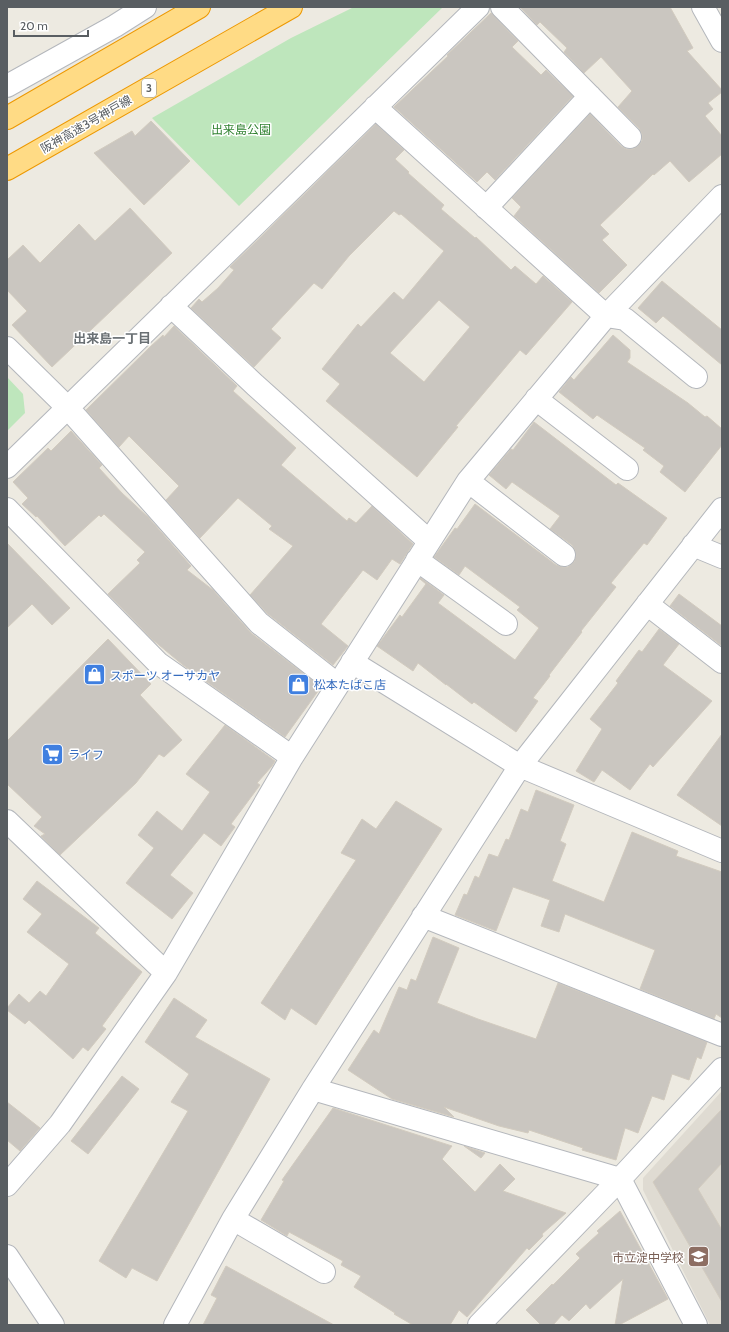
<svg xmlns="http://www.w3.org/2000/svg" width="729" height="1332" viewBox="0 0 729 1332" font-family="Cabin,'Noto Sans JP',sans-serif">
	<rect width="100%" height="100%" fill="#edeae1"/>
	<!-- education -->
	<path fill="#dfdbd2" d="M 722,1091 L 722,1325 L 710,1325 L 643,1190 L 643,1178 Z"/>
	<!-- green -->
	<path fill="#bee6bc" d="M 354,7 L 443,7 L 239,206 L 152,118 L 291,38 Z
		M 7,377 L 23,394 L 25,413 L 7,431 Z"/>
	<!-- building -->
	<path fill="#cac6c0" stroke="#d2cbbf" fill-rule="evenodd" d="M 520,7 L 670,7 L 693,48 L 687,51 L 722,90 L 722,92 L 708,103 L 713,109 L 705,116 L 722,136 L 722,154 L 689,182 L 670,161 L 654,175 L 653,174 L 600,225 L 609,234 L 602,240 L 627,265 L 599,293 L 514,216 L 521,207 L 512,198 L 590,114 L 621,146 L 626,149 L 633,149 L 638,146 L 642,141 L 642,134 L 639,128 L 618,107 L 632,91 L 601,57 L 584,73 L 564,52 L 567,48 L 540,22 L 537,25 Z
		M 491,13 L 518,41 L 512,47 L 541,75 L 546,70 L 573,96 L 495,180 L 487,172 L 477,182 L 394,107 L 448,56 L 447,55 Z
		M 151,121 L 190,161 L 144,205 L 94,153 L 132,131 L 135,136 Z
		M 376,124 L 404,150 L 395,159 L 409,172 L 408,173 L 444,205 L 441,209 L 475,238 L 476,237 L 511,270 L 515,266 L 536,284 L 543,276 L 572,302 L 526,355 L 520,350 L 456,426 L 458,427 L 417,477 L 326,401 L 340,384 L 322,369 L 358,324 L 361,327 L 394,292 L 403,300 L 444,251 L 401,214 L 399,215 L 394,211 L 349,256 L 322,289 L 314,283 L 271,329 L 281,338 L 254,367 L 191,308 L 199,299 L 202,302 L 218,288 L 234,270 L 230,267 ZM 439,300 L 470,327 L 424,382 L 390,353 Z
		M 130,208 L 172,253 L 52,367 L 12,325 L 27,311 L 7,290 L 7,260 L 23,245 L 40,263 L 79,224 L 95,241 Z
		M 662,281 L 722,330 L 722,365 L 663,316 L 656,323 L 638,308 Z
		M 174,326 L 237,386 L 233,391 L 296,448 L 281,465 L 347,521 L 349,518 L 356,523 L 372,506 L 413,544 L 400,564 L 392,559 L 377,580 L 363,570 L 321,624 L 348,646 L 333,665 L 268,614 L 250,595 L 293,546 L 269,529 L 272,526 L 238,498 L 200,538 L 166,500 L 179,486 L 129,436 L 119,447 L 86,410 L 150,347 L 163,335 L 164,337 Z
		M 613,335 L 630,350 L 630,358 L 627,362 L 688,403 L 705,417 L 707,416 L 722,429 L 722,445 L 685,492 L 660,472 L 664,466 L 643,450 L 645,448 L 597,415 L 593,419 L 559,392 L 571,377 L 574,380 Z
		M 534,422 L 616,485 L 618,483 L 667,518 L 647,545 L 644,543 L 611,583 L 616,587 L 581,631 L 582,632 L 549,675 L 550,676 L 533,698 L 538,701 L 516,732 L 474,702 L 472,704 L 446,684 L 446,685 L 418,663 L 413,671 L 377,646 L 400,615 L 402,617 L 426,584 L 420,579 L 421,578 L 444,595 L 438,603 L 515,660 L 539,628 L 517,610 L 520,607 L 465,566 L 459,575 L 434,557 L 455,528 L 457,529 L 475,504 L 556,565 L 562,567 L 568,567 L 574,562 L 576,556 L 575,550 L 572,545 L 550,529 L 560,516 L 512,482 L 506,489 L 489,475 L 511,449 L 513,450 Z
		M 71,431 L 102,465 L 99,468 L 122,493 L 148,517 L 191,566 L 187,570 L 213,590 L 251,633 L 321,687 L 285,737 L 183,665 L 153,640 L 108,594 L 140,563 L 137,560 L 145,552 L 104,514 L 101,517 L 99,515 L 65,546 L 37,516 L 36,517 L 22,504 L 28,498 L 13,482 L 48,448 L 51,451 Z
		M 7,543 L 70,608 L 52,625 L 32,604 L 7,628 Z
		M 679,594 L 722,626 L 722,646 L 670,606 Z
		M 659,629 L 679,644 L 663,665 L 712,701 L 653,767 L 650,764 L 630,790 L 602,770 L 594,782 L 576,771 L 602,729 L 590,719 L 618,683 L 616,681 L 639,650 L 642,652 Z
		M 108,639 L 151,684 L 140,695 L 182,740 L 164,757 L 159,754 L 136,783 L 60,855 L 41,836 L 45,834 L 34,826 L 42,817 L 7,784 L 7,741 Z
		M 225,725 L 275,761 L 272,766 L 257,783 L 260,785 L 231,824 L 235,827 L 221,846 L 204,833 L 170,875 L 193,893 L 172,919 L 126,883 L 154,848 L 138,835 L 157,811 L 182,831 L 210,792 L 186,774 Z
		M 722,734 L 722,826 L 677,795 Z
		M 536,790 L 574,805 L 560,841 L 566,844 L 552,881 L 604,902 L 632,832 L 678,851 L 676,856 L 722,872 L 722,1018 L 716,1014 L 714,1019 L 640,989 L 655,950 L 565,914 L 559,932 L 541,926 L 550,900 L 513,887 L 496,931 L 455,915 L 464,894 L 467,895 L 475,876 L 479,878 L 489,854 L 498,857 L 506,839 L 509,840 L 521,809 L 528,812 Z
		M 396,801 L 442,829 L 316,1025 L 291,1008 L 285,1020 L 261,1003 L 356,860 L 341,853 L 362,819 L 376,829 Z
		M 37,881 L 99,928 L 95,933 L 142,972 L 102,1026 L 106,1029 L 88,1051 L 83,1047 L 73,1059 L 29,1020 L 25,1024 L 7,1010 L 7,1008 L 19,994 L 29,1003 L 40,991 L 46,996 L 69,964 L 27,932 L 42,914 L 23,899 Z
		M 433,937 L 459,948 L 437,1003 L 478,1019 L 536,1039 L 558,983 L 707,1042 L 701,1059 L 697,1057 L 689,1080 L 672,1074 L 664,1100 L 652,1096 L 638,1133 L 625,1128 L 616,1160 L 582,1150 L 583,1148 L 529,1130 L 528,1133 L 499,1126 L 444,1107 L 454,1117 L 392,1099 L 348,1070 L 374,1030 L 379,1034 L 399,987 L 407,990 L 411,979 L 416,981 Z
		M 174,998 L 207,1020 L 195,1037 L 270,1079 L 157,1281 L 132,1268 L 126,1278 L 99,1261 L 188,1111 L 171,1102 L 189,1074 L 145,1042 Z
		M 122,1076 L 139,1089 L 88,1154 L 71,1141 Z
		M 7,1102 L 40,1128 L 20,1151 L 7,1140 Z
		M 333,1108 L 452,1146 L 442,1159 L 475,1192 L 500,1164 L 515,1179 L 503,1191 L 566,1213 L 542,1234 L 543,1236 L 529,1250 L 527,1248 L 467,1317 L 459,1310 L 450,1325 L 413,1325 L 394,1314 L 395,1313 L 354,1287 L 361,1276 L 341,1265 L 343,1261 L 289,1232 L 287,1236 L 261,1220 L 284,1181 L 282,1180 Z
		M 722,1109 L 722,1163 L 698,1189 L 722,1230 L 722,1302 L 653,1182 Z
		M 464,1146 L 485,1153 L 481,1158 Z
		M 620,1211 L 668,1299 L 619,1325 L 615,1325 L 623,1279 L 590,1309 L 586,1304 L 569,1321 L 562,1315 L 553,1325 L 541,1325 L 526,1310 L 552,1284 L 553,1285 L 580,1258 L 576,1254 L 599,1233 L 597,1231 Z
		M 226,1266 L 334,1325 L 203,1325 L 217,1298 L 211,1295 Z"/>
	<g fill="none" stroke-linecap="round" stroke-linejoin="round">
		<defs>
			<path id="minor" d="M 502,7 L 630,137
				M 703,7 L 722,41
				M 7,86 L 115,26 L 145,7
				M 375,107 L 606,316 L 625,319 L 696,377
				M 486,208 L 590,96
				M 171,306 L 255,385 L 429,541
				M 7,348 L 67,407 L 259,623 L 338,685
				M 536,399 L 627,469
				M 7,467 L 478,7
				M 468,481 L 564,555
				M 7,509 L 158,663 L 292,757
				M 693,545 L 722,557
				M 417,560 L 506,624
				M 647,604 L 722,662
				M 352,662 L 520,766 L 722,851
				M 7,821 L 166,973
				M 423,916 L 722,1035
				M 313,1089 L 620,1179 L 696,1325
				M 7,1185 L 60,1124 L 166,973 L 292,757 L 468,481 L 606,316 L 722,196
				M 233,1219 L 324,1272
				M 7,1256 L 53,1325
				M 175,1325 L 233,1219 L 313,1089 L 520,766 L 722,509
				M 479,1325 L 620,1179 L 722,1069"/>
			<path id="highway" d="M 7,118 L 199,7
				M 7,169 L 291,7"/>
		</defs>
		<!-- minor casing -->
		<use href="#minor" stroke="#b4b7bc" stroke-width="24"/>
		<!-- highway casing -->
		<use href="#highway" stroke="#ed9800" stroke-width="24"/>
		<!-- minor -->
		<use href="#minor" stroke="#fff" stroke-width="22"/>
		<!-- highway -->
		<use href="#highway" stroke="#ffdb85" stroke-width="22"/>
	</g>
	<!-- icons -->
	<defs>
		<symbol id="shop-square" viewBox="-11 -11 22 22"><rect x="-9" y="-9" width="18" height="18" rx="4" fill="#3f7fe0" stroke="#fff"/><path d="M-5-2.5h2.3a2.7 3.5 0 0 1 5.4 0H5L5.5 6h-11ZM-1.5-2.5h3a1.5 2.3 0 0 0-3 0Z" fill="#fff"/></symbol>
		<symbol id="supermarket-square" viewBox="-11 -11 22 22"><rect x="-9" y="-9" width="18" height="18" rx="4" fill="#3f7fe0" stroke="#fff"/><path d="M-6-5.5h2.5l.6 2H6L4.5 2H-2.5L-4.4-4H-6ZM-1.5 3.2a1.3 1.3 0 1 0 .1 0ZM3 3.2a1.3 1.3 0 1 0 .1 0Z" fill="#fff"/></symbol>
		<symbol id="school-square" viewBox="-11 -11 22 22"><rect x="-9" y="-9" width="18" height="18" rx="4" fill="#8d6e63" stroke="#fff"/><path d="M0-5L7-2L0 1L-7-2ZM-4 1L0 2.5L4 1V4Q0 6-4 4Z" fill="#fff"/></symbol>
	</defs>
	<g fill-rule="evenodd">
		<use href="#shop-square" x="82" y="662" width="25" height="25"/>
		<use href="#shop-square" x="286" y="672" width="25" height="25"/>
		<use href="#supermarket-square" x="40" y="742" width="25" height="25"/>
		<use href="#school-square" x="686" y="1244" width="25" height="25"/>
	</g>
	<g text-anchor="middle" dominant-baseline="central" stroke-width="3" stroke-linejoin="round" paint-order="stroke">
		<!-- shield labels -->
		<rect fill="#fff" stroke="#8b8e91" stroke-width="1" x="142" y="79" width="14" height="18" rx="3"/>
		<g font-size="11" font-weight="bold" fill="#595e62">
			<text x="149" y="88">3</text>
		</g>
		<!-- street labels -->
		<g font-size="12" fill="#595e62" stroke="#fff">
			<text transform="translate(86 124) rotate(-30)">阪神高速3号神戸線</text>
		</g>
		<!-- park labels -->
		<g font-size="12" fill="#318231" stroke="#fff">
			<text x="241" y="129">出来島公園</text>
		</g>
		<!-- shop labels -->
		<g font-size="12" fill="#366cbe" stroke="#fff" text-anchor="start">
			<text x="110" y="675">スポーツ オーサカヤ</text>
			<text x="314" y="684">松本たばこ店</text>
			<text x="68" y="754">ライフ</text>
		</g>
		<!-- education labels -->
		<g font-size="12" fill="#785e54" stroke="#fff" text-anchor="end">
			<text x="684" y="1257">市立淀中学校</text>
		</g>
		<!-- neighbourhood labels -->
		<g font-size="13" font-weight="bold" fill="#6a7074" stroke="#fff">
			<text x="112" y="338">出来島一丁目</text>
		</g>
	</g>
	<!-- border -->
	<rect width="729" height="1332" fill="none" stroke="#595e62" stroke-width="16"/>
	<!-- scale -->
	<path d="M14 30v6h74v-6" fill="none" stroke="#595e62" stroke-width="2"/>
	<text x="20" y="30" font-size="12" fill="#595e62" stroke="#ffffff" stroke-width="3" paint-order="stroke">20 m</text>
</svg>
